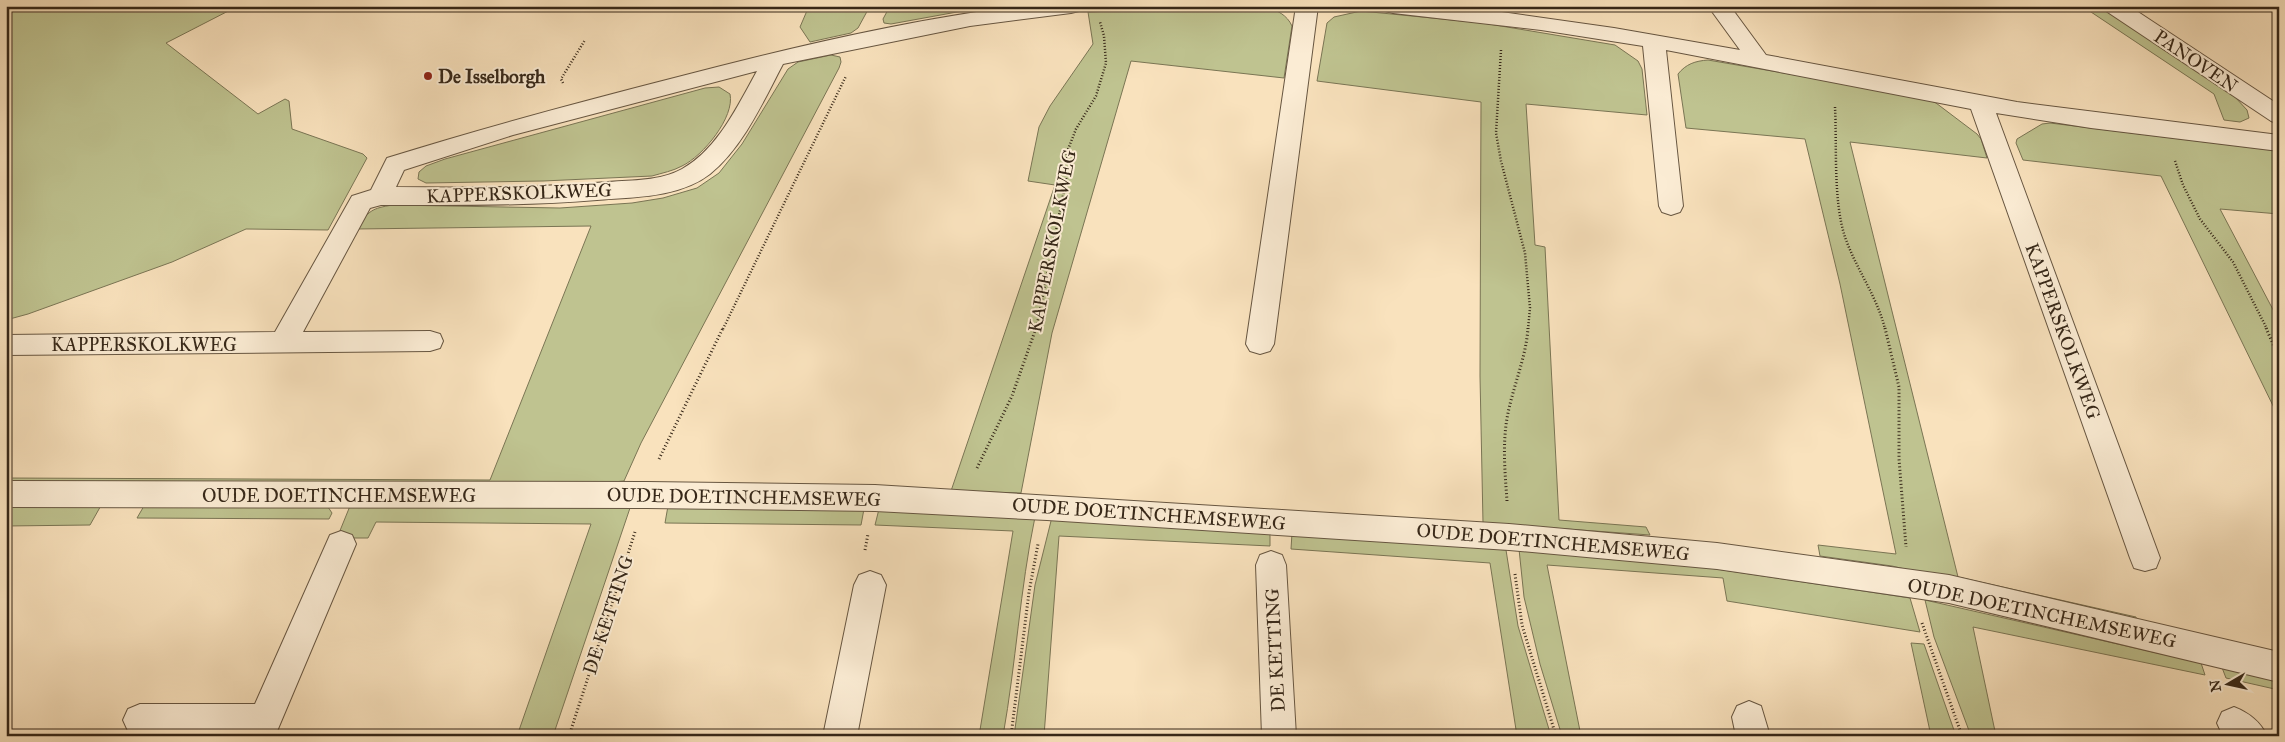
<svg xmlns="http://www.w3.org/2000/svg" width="2285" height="742" viewBox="0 0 2285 742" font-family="'IM FELL Great Primer',serif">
	<rect width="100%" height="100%" fill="#f9e2bd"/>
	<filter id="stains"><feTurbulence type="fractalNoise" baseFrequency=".004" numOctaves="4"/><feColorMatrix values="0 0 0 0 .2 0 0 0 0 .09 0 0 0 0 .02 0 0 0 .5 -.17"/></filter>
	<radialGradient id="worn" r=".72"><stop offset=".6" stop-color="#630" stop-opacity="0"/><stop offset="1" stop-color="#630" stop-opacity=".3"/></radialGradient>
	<!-- green -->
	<path fill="#bfc390" stroke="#7a7554" d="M 22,6 L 238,6 L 166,43 L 258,114 L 285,99 L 289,101 L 292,129 L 363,154 L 367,158 L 328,230 L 246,229 L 172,262 L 28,314 L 6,320 L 6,12 Z
		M 809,6 L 870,6 L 858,28 L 851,33 L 810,42 L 800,27 Z
		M 890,6 L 990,6 L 891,24 L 884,23 L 883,19 Z
		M 1233,6 C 1253,6 1282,4 1292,26 L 1284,78 L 1131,61 L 1052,333 L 1021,493 L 951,491 L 1055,185 L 1028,181 L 1039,127 L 1050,106 L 1093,44 L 1088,12 Z
		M 2099,6 L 2235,97 L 2247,110 L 2249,118 L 2240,122 L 2224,120 L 2214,94 L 2088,10 Z
		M 1361,11 L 1483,23 L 1615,45 L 1638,61 L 1642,69 L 1647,115 L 1526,104 L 1535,245 L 1545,247 L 1559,520 L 1646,527 L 1650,535 L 1483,523 L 1480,376 L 1481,102 L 1317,81 L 1327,23 L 1334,17 Z
		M 831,55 L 840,57 L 841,62 L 839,68 L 641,443 L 624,481 L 567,486 L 6,485 L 6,478 L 490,480 L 591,226 L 356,229 C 368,211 372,208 393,205 L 560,208 L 632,203 L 663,198 L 697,188 L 719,173 L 742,144 L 788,69 L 798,62 Z
		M 1708,60 L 1923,97 L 1936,103 L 1977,134 L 1981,139 L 1987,158 L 1850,142 L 1958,577 L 2136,617 L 2138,624 L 1892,566 L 1820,556 L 1818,545 L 1896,554 L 1840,284 L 1805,139 L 1686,128 L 1678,74 C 1686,64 1695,61 1708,60 Z
		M 719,87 L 730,94 C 735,117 703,156 682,166 C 673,171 662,173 652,176 L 543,181 L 426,183 L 418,179 L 419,172 L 426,166 L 445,159 L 705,88 Z
		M 2050,123 L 2279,151 L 2279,214 L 2220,209 L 2279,321 L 2279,418 L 2161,176 L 2023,160 L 2016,143 L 2017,139 L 2042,124 Z
		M 103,502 L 90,525 L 6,526 L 6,503 Z
		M 144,506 L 328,507 L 332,513 L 329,519 L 137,518 Z
		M 350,506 L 630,508 L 553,736 L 517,736 L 591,524 L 376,522 L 368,538 L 337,538 Z
		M 668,506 L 864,509 L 861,525 L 665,523 Z
		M 879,509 L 1035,517 C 1020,589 1016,663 1003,736 L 979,736 L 1013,531 L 875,525 Z
		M 1052,517 L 1270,531 L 1270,546 L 1059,536 L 1044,736 L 1014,736 L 1035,585 Z
		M 1292,533 L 1506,550 L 1518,626 L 1551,736 L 1517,736 L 1490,563 L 1291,549 Z
		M 1519,549 L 1703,567 L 1910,598 L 1920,632 L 1727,601 L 1723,578 L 1547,565 L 1581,736 L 1562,736 L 1540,664 L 1524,597 Z
		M 1925,600 L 2201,663 L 2205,675 L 1973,627 L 1996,736 L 1971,736 L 1934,637 Z
		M 1911,643 L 1924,644 L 1956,736 L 1931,736 Z
		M 2221,665 L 2279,679 L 2279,690 L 2226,678 Z"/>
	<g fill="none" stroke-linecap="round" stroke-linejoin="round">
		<defs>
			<path id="minor" d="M 1018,6 L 1082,6 L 1079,11 L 1071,13 L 970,26 L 783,64 C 763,102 743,147 710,174 C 679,198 634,197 597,200 C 525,206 453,205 381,205 L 370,208 L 303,332 L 430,331 L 440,334 L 443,341 L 440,348 L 430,351 L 6,355 L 6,335 L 275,332 L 352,196 L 371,190 L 387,158 C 483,128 580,102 678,77 C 789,48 903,21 1018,6 ZM 757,71 C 738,105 718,149 682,169 C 660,181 633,180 608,182 C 538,188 467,188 396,187 L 404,170 L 513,135 Z
				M 1296,6 L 1318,6 L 1274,344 L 1270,351 L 1260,354 L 1250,351 L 1246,344 Z
				M 1382,6 L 1467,7 L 1614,28 L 1740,50 L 1708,6 L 1730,6 L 1766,55 L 2017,102 L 2279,135 L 2279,151 L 2091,128 L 1996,113 L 2160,558 L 2156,568 L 2145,571 L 2134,568 L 2130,558 L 1971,109 L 1666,50 L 1683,206 L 1680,212 L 1671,215 L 1662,212 L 1659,206 L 1643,46 L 1541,30 L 1393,13 L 1385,11 Z
				M 2103,6 L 2129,6 L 2279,105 L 2279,124 L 2271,121 L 2106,11 Z
				M 6,481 L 647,482 L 875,485 L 1509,524 L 1717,543 L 1949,575 L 2279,652 L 2279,682 L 1949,603 L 1717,569 L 1509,550 L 1047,520 L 875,511 L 647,508 L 6,507 Z
				M 341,531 L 352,535 L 356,544 L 275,736 L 139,736 L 128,731 L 123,720 L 128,709 L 140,704 L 255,704 L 330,535 Z
				M 1271,551 L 1282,555 L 1286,565 L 1296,736 L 1262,736 L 1256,565 L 1260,555 Z
				M 870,571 L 881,575 L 886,585 L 857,736 L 823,736 L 854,585 L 859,575 Z
				M 1749,701 L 1761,706 L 1770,736 L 1736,736 L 1732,717 L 1737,706 Z
				M 2234,707 C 2249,713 2260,721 2267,736 L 2222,734 L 2217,723 L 2222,712 Z"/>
		</defs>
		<!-- minor casing -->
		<use href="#minor" stroke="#675641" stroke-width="2"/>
		<!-- path-far1 -->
		<path stroke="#362718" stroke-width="2.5" stroke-dasharray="1 2" stroke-linecap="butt" d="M 1501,50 L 1496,133 L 1501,161 L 1525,253 L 1530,308 L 1528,329
			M 563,83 L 561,79 L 585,40
			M 1835,107 C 1837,145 1833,201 1845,237 C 1856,269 1877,296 1885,329
			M 2175,161 L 2183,185 L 2200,219 L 2233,262 L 2267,329
			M 723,329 L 846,76
			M 1036,329 L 1066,181 L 1067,152 L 1076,129 L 1096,96 L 1106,63 L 1104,36 L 1100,22"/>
		<!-- path -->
		<path stroke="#362718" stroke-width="3" stroke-dasharray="1 2.5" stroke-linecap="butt" d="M 1885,328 L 1899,387 L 1899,459 L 1906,547
			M 2266,328 L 2279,358
			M 659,459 L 723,328
			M 977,468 L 1012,396 L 1036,328
			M 1507,501 C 1505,472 1502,442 1508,413 C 1514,384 1526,357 1528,328
			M 865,550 L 868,534
			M 1515,574 L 1522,625 L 1556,736
			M 1922,623 L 1962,736
			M 569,736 L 635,532
			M 1011,736 L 1029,592 L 1038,544"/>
		<!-- minor -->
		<use href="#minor" fill="#fbecd4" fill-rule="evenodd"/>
	</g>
	<!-- markers -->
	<circle fill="#8f2418" stroke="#fbecd4" stroke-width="2" cx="428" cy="76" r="5"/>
	<g text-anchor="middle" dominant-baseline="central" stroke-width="4" stroke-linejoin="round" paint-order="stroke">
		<!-- street labels -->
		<g font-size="19" fill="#362718" stroke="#fbecd4">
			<text transform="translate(2196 61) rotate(34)">PANOVEN</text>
			<text transform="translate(519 193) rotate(-2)">KAPPERSKOLKWEG</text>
			<text transform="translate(1052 241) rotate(-79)">KAPPERSKOLKWEG</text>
			<text transform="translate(2063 331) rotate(70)">KAPPERSKOLKWEG</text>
			<text x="144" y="344">KAPPERSKOLKWEG</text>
			<text x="339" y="495">OUDE DOETINCHEMSEWEG</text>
			<text transform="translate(744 497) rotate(1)">OUDE DOETINCHEMSEWEG</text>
			<text transform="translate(1149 514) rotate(4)">OUDE DOETINCHEMSEWEG</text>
			<text transform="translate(1553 542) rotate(5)">OUDE DOETINCHEMSEWEG</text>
			<text transform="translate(2042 613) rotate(12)">OUDE DOETINCHEMSEWEG</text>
			<text transform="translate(608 615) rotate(-72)">DE KETTING</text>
			<text transform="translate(1275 650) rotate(-93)">DE KETTING</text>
		</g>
		<!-- poi labels -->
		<g font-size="19" font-weight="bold" fill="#362718" stroke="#fbecd4" text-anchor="start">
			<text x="438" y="76">De Isselborgh</text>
		</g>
	</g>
	<!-- margin -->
	<rect width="2285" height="742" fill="none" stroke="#f9e2bd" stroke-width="25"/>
	<rect x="8" y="8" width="2270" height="727" fill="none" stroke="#362718" stroke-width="2.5"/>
	<rect x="12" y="12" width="2260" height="717" fill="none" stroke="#362718"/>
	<!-- north arrow -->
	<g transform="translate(2228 684) rotate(261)" stroke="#fbecd4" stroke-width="4" paint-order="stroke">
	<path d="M0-4L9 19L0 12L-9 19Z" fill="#362718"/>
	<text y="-8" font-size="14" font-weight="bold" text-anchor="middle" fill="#362718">N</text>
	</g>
	<rect width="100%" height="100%" filter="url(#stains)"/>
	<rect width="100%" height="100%" fill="url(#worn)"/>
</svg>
